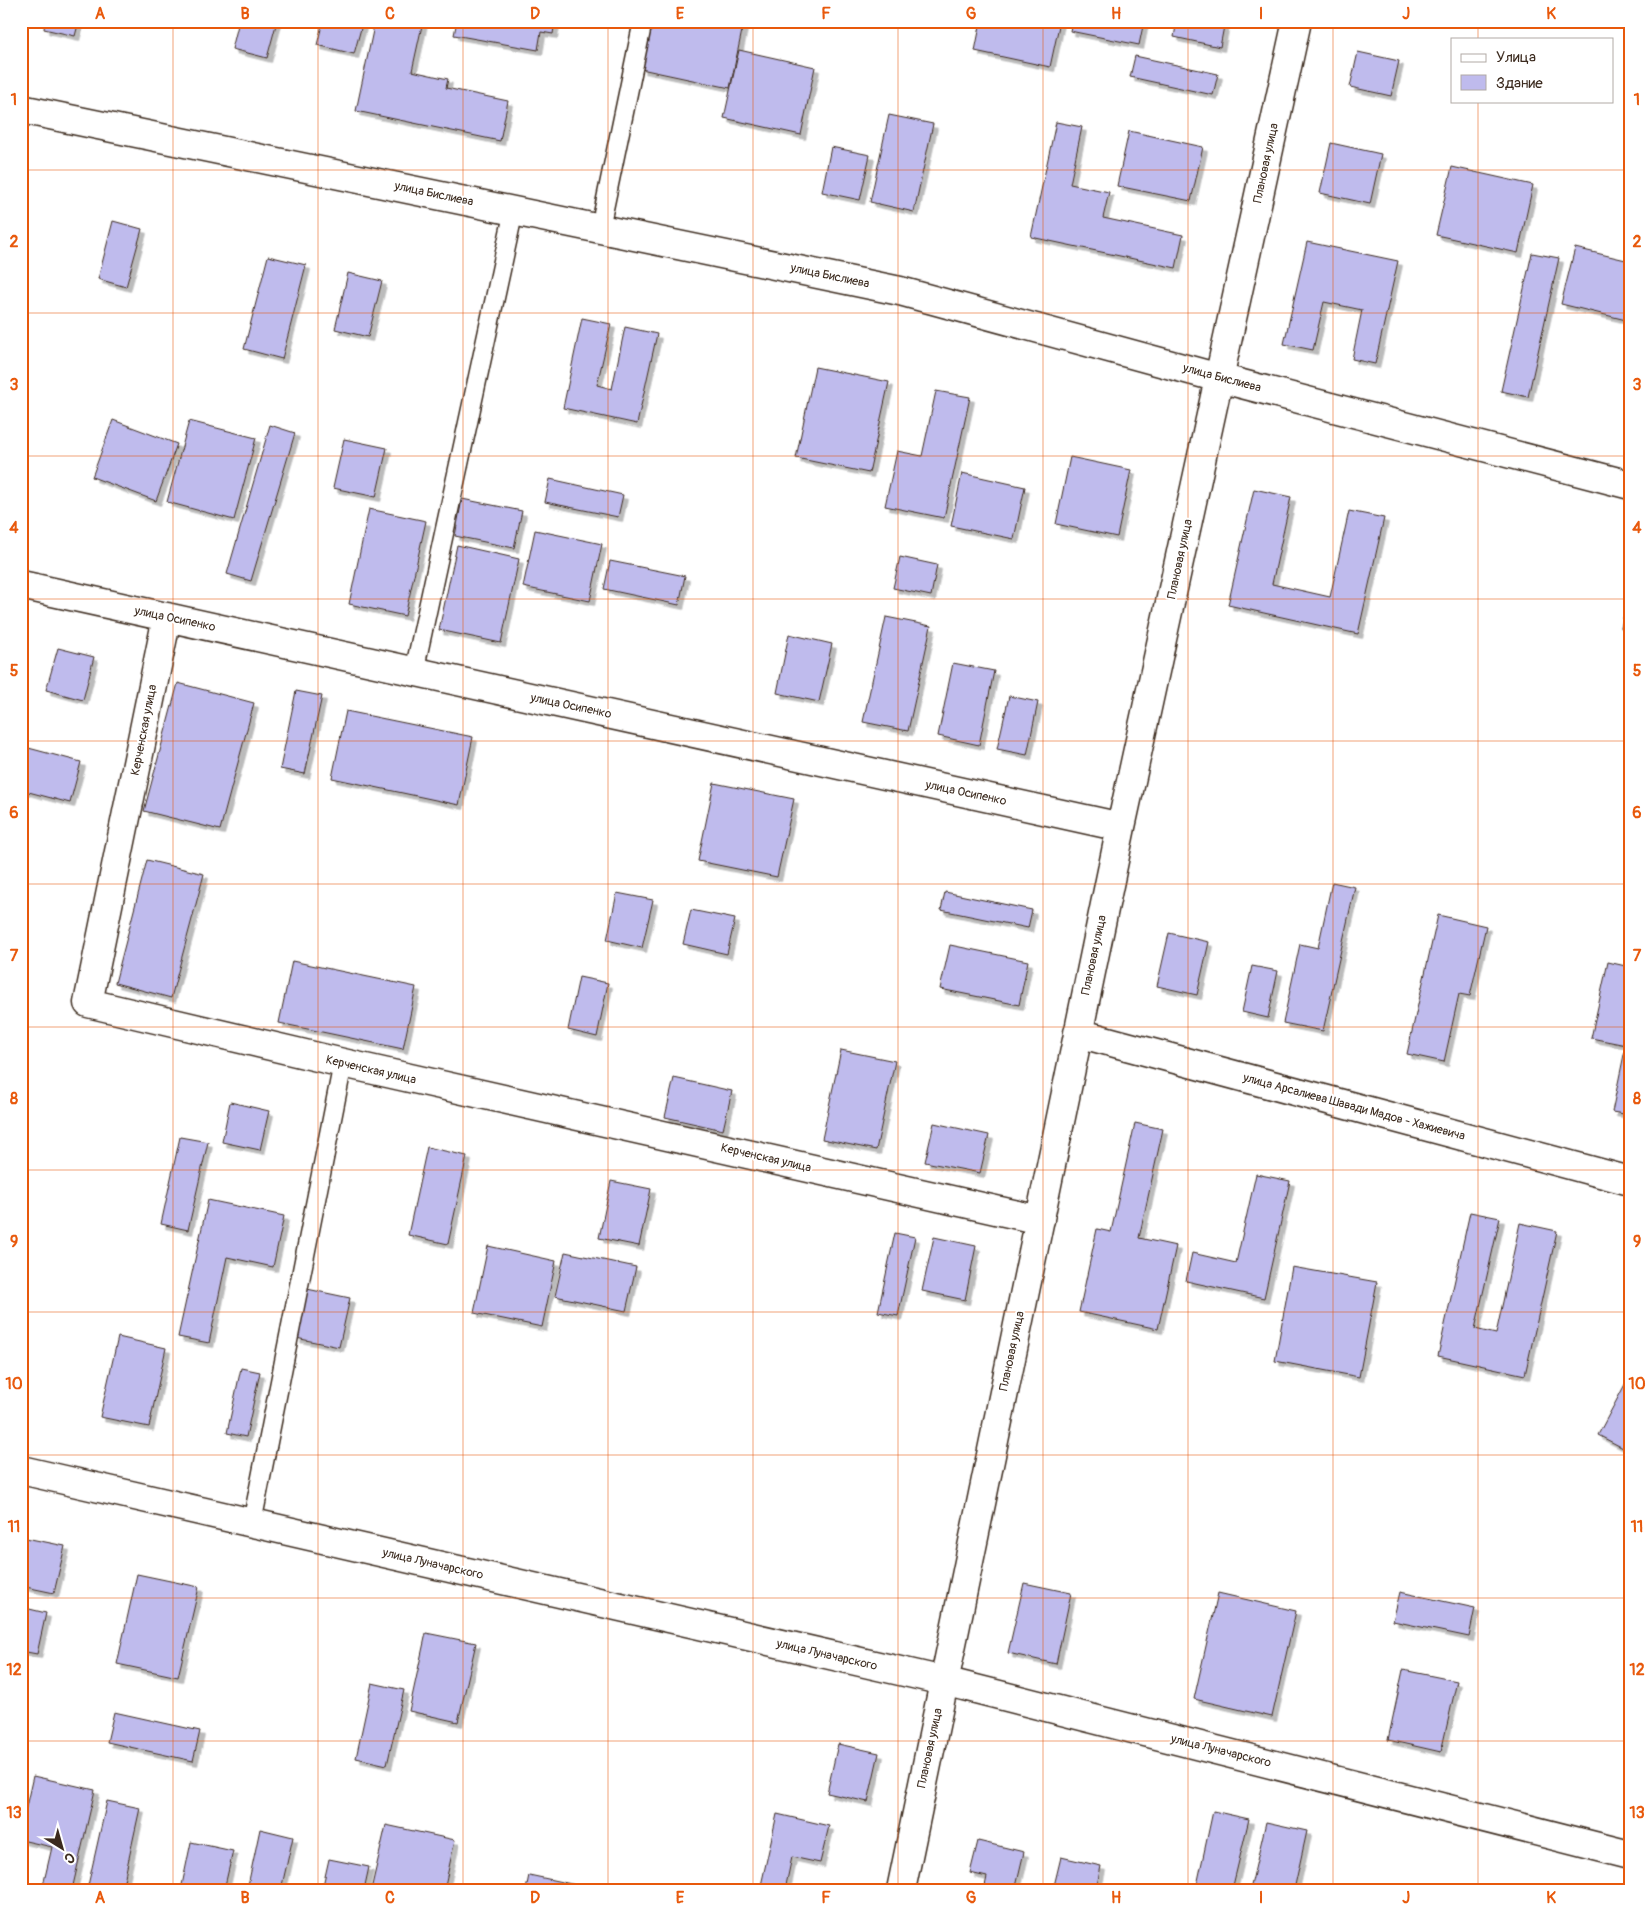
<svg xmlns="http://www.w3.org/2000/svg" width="1651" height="1911" viewBox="0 0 1651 1911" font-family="Pangolin,sans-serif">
	<defs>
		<filter id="shadow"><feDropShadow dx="4.5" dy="4.5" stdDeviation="0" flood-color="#0004"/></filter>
	</defs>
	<rect width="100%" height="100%" fill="#fff"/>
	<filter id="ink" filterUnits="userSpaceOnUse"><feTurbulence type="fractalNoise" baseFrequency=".02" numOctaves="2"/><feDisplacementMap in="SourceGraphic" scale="10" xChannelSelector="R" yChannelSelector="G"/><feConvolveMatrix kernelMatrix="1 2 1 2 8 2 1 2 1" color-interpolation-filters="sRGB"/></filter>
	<g filter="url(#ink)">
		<!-- building -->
		<path fill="#bfbbed" stroke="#3b2a1e" filter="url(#shadow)" d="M 45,21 L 79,21 L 75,36 L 44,29 Z
			M 239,21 L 277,21 L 267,58 L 232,49 Z
			M 323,21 L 363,21 L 354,54 L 317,45 Z
			M 375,21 L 423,21 L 412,71 L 448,79 L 446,88 L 508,101 L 500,141 L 356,111 Z
			M 457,21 L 555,21 L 553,34 L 541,32 L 538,50 L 454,35 Z
			M 651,21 L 744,21 L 730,88 L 641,69 Z
			M 981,21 L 1060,21 L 1050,67 L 975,51 Z
			M 1072,21 L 1144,21 L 1139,45 L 1070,31 Z
			M 1177,21 L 1225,21 L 1220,47 L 1174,37 Z
			M 739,50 L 815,67 L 801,135 L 724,118 Z
			M 1358,52 L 1399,61 L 1391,96 L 1350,87 Z
			M 1135,56 L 1218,74 L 1213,95 L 1130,77 Z
			M 889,115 L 933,124 L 914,212 L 870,202 Z
			M 1056,122 L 1082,127 L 1070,184 L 1109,192 L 1103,218 L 1183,235 L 1176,268 L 1031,237 Z
			M 1129,131 L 1203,147 L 1191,201 L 1117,186 Z
			M 1331,143 L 1381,154 L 1370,204 L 1320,193 Z
			M 831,147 L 870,155 L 860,200 L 822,192 Z
			M 1452,167 L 1533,185 L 1518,253 L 1436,235 Z
			M 113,221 L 142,229 L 126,287 L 98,279 Z
			M 1307,242 L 1398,261 L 1375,364 L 1352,359 L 1362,310 L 1324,302 L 1313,350 L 1284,344 Z
			M 1575,248 L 1630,261 L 1630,305 L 1626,320 L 1561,304 Z
			M 1532,253 L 1559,258 L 1528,397 L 1501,391 Z
			M 268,256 L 306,265 L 282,359 L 244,349 Z
			M 348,273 L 382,281 L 368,337 L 335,329 Z
			M 582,318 L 611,324 L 597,385 L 612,389 L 625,327 L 657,334 L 637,424 L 563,408 Z
			M 815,367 L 889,382 L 869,473 L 796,458 Z
			M 936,391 L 970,397 L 944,518 L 885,506 L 897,451 L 922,456 Z
			M 113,420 L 177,444 L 156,501 L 92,477 Z
			M 189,421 L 256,438 L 234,520 L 167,502 Z
			M 270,425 L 295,433 L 251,581 L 227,574 Z
			M 344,439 L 387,448 L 376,497 L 333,488 Z
			M 1070,457 L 1131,470 L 1117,537 L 1056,524 Z
			M 962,473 L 1025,487 L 1014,539 L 951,526 Z
			M 550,479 L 623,495 L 618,517 L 545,502 Z
			M 1254,489 L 1291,497 L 1272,584 L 1330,597 L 1349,511 L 1384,518 L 1358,634 L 1228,605 Z
			M 462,499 L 522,511 L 514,548 L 455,536 Z
			M 369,509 L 426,521 L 405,616 L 349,604 Z
			M 535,530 L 602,544 L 590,601 L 523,587 Z
			M 457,545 L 519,559 L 501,643 L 439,630 Z
			M 900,557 L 937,565 L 931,596 L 893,588 Z
			M 610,561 L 685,576 L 679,605 L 604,589 Z
			M 1630,586 L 1630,630 L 1621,628 Z
			M 886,617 L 931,626 L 908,731 L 863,722 Z
			M 789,634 L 832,644 L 819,702 L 777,693 Z
			M 58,648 L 94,657 L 83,700 L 46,690 Z
			M 953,663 L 994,671 L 979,745 L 938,736 Z
			M 178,683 L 254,703 L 220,830 L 144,811 Z
			M 296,691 L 322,696 L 305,774 L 280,769 Z
			M 1009,696 L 1038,702 L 1027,755 L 997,749 Z
			M 346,711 L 473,737 L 459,805 L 332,778 Z
			M 21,746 L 81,762 L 70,803 L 21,790 Z
			M 714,783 L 794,799 L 777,877 L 698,861 Z
			M 147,860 L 204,874 L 171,998 L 115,983 Z
			M 1332,882 L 1355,887 L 1323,1031 L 1283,1023 L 1300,944 L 1318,948 Z
			M 945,892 L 1032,910 L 1028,928 L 941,910 Z
			M 617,893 L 653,900 L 642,948 L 607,940 Z
			M 691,910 L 735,919 L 727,954 L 683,944 Z
			M 1438,915 L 1486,926 L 1470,996 L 1459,994 L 1444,1062 L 1407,1054 Z
			M 1169,933 L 1209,942 L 1197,995 L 1157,986 Z
			M 950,945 L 1028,961 L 1019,1005 L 940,989 Z
			M 292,961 L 416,987 L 403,1049 L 279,1023 Z
			M 1608,962 L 1630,967 L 1630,1115 L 1612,1112 L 1626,1045 L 1591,1038 Z
			M 1252,966 L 1278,971 L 1268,1018 L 1242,1012 Z
			M 579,977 L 608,983 L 597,1037 L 568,1030 Z
			M 841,1050 L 895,1061 L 876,1150 L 822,1139 Z
			M 674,1078 L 732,1091 L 723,1130 L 665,1117 Z
			M 230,1102 L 269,1111 L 260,1150 L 222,1142 Z
			M 934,1123 L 989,1135 L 980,1173 L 925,1162 Z
			M 1135,1123 L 1163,1129 L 1139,1238 L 1176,1246 L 1158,1329 L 1079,1312 L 1097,1229 L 1111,1232 Z
			M 180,1137 L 208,1142 L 188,1230 L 161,1224 Z
			M 427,1147 L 467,1156 L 448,1244 L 408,1235 Z
			M 1256,1174 L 1290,1181 L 1264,1298 L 1186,1281 L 1192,1253 L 1236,1263 Z
			M 611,1181 L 651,1189 L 639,1246 L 599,1238 Z
			M 208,1200 L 284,1216 L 273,1267 L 227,1257 L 209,1343 L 178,1337 Z
			M 1470,1212 L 1500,1218 L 1475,1329 L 1496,1334 L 1520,1223 L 1557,1231 L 1525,1375 L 1438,1356 Z
			M 895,1233 L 915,1237 L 898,1316 L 878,1312 Z
			M 934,1237 L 976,1246 L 965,1300 L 922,1291 Z
			M 488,1246 L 556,1261 L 542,1327 L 474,1313 Z
			M 565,1252 L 636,1267 L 626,1311 L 555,1296 Z
			M 1292,1267 L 1377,1282 L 1359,1377 L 1275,1361 Z
			M 307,1289 L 350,1298 L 339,1347 L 296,1338 Z
			M 118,1337 L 166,1348 L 149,1427 L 100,1417 Z
			M 241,1368 L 260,1372 L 246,1437 L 227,1433 Z
			M 1630,1375 L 1630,1435 L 1623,1448 L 1598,1435 Z
			M 21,1537 L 65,1546 L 54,1593 L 21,1586 Z
			M 137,1574 L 199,1587 L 178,1677 L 117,1664 Z
			M 1024,1583 L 1071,1593 L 1056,1664 L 1008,1653 Z
			M 1400,1592 L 1475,1608 L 1469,1637 L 1393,1621 Z
			M 1218,1593 L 1296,1611 L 1272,1717 L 1194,1699 Z
			M 21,1607 L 46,1613 L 37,1654 L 21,1651 Z
			M 426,1633 L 476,1643 L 458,1722 L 409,1711 Z
			M 1403,1670 L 1457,1681 L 1441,1752 L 1388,1740 Z
			M 372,1683 L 404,1690 L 387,1765 L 356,1758 Z
			M 114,1712 L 200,1731 L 193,1761 L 107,1742 Z
			M 838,1744 L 879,1753 L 868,1802 L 827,1793 Z
			M 33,1776 L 95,1790 L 72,1890 L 42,1890 L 52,1847 L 21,1840 L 21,1829 Z
			M 107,1801 L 140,1808 L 122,1890 L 87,1890 Z
			M 1213,1811 L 1249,1819 L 1232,1890 L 1196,1890 Z
			M 777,1814 L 829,1826 L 820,1863 L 792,1857 L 785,1890 L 760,1890 Z
			M 1266,1822 L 1307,1831 L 1294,1890 L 1250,1890 Z
			M 386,1825 L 455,1840 L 444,1890 L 371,1890 Z
			M 260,1829 L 293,1837 L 281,1890 L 247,1890 Z
			M 978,1841 L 1024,1852 L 1015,1890 L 984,1890 L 987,1877 L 970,1873 Z
			M 191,1842 L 233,1851 L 224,1890 L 181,1890 Z
			M 1061,1857 L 1101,1866 L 1096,1890 L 1053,1890 Z
			M 329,1859 L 369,1867 L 364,1890 L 322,1890 Z
			M 529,1875 L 600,1890 L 526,1890 Z"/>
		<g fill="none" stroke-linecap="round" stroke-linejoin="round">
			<defs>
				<path id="service" d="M 600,228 L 643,21
					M 414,672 L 514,210
					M 252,1523 L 343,1063"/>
				<path id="minor" d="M 21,109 L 900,291 L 1219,378 L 1630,485
					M 21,585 L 1121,827
					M 167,617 L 88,1003 L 343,1063 L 1040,1220
					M 1078,1033 L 1630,1181
					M 21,1470 L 944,1681 L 1630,1855
					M 901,1890 L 1121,827 L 1297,21"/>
			</defs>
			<!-- service casing -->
			<use href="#service" stroke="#3b2a1e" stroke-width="21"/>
			<!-- minor casing -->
			<use href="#minor" stroke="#3b2a1e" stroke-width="31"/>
			<!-- service -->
			<use href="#service" stroke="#fff" stroke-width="18"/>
			<!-- minor -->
			<use href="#minor" stroke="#fff" stroke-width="28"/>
		</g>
	</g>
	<!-- grid -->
	<path fill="none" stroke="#e8590c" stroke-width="1" stroke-opacity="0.55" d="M 173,21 L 173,1890M 318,21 L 318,1890M 463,21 L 463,1890M 608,21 L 608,1890M 753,21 L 753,1890M 898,21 L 898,1890M 1043,21 L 1043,1890M 1188,21 L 1188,1890M 1333,21 L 1333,1890M 1478,21 L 1478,39M 1478,101 L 1478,1890M 21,170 L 1630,170M 21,313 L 1630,313M 21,456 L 1630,456M 21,599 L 1630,599M 21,741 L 1630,741M 21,884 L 1630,884M 21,1027 L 1630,1027M 21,1170 L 1630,1170M 21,1312 L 1630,1312M 21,1455 L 1630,1455M 21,1598 L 1630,1598M 21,1741 L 1630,1741"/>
	<g text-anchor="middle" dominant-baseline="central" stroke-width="4" stroke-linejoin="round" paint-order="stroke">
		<!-- street labels -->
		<g font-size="12" fill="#3b2a1e" stroke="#fff">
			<text transform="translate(1266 163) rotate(-78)">Плановая улица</text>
			<text transform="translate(434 194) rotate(12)">улица Бислиева</text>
			<text transform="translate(830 276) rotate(12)">улица Бислиева</text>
			<text transform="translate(1222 378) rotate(15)">улица Бислиева</text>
			<text transform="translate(1180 559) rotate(-78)">Плановая улица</text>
			<text transform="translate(175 619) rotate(12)">улица Осипенко</text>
			<text transform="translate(571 706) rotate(12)">улица Осипенко</text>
			<text transform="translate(144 730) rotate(-79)">Керченская улица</text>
			<text transform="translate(966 793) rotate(12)">улица Осипенко</text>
			<text transform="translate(1094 955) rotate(-78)">Плановая улица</text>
			<text transform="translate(371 1070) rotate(13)">Керченская улица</text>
			<text transform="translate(1354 1107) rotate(15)">улица Арсалиева Шавади Мадов - Хажиевича</text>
			<text transform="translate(766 1158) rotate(13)">Керченская улица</text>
			<text transform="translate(1012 1351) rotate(-78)">Плановая улица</text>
			<text transform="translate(433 1564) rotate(13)">улица Луначарского</text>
			<text transform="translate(827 1655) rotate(13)">улица Луначарского</text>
			<text transform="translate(930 1748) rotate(-78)">Плановая улица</text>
			<text transform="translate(1221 1751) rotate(14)">улица Луначарского</text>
		</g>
	</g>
	<!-- margin -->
	<rect width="1651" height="1911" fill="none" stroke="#fff" stroke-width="55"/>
	<!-- legend -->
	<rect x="1451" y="38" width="162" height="65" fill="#ffffff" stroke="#b1aaa5"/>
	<rect x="1461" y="54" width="25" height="8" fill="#ffffff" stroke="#b1aaa5"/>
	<text x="1496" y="62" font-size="15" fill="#3b2a1e">Улица</text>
	<rect x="1461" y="75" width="25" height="15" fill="#bfbbed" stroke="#b1aaa5"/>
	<text x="1496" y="88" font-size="15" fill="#3b2a1e">Здание</text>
	<!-- north arrow -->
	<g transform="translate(62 1848) rotate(143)" stroke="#ffffff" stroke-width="4" paint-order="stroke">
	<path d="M0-4L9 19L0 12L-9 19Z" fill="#3b2a1e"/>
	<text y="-8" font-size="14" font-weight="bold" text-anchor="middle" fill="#3b2a1e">С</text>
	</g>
	<rect x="28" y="28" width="1596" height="1856" fill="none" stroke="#e8590c" stroke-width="2"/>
	<g font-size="16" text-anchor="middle" font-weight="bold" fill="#e8590c">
		<text x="100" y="19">A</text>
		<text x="245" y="19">B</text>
		<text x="390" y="19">C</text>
		<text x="535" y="19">D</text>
		<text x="680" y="19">E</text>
		<text x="826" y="19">F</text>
		<text x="971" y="19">G</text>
		<text x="1116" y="19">H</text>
		<text x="1261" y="19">I</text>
		<text x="1406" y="19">J</text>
		<text x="1551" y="19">K</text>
		<text x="14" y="105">1</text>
		<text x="1637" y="105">1</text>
		<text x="14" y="247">2</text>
		<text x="1637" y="247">2</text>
		<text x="14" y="390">3</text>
		<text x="1637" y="390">3</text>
		<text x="14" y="533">4</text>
		<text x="1637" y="533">4</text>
		<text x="14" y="676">5</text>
		<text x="1637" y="676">5</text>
		<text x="14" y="818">6</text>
		<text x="1637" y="818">6</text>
		<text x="14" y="961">7</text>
		<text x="1637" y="961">7</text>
		<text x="14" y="1104">8</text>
		<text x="1637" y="1104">8</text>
		<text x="14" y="1247">9</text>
		<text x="1637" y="1247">9</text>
		<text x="14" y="1389">10</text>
		<text x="1637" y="1389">10</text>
		<text x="14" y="1532">11</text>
		<text x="1637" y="1532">11</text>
		<text x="14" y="1675">12</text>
		<text x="1637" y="1675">12</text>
		<text x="14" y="1818">13</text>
		<text x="1637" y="1818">13</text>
		<text x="100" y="1903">A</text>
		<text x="245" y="1903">B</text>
		<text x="390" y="1903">C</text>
		<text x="535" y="1903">D</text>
		<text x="680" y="1903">E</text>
		<text x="826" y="1903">F</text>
		<text x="971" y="1903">G</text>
		<text x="1116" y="1903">H</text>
		<text x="1261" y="1903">I</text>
		<text x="1406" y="1903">J</text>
		<text x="1551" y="1903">K</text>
	</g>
</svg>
